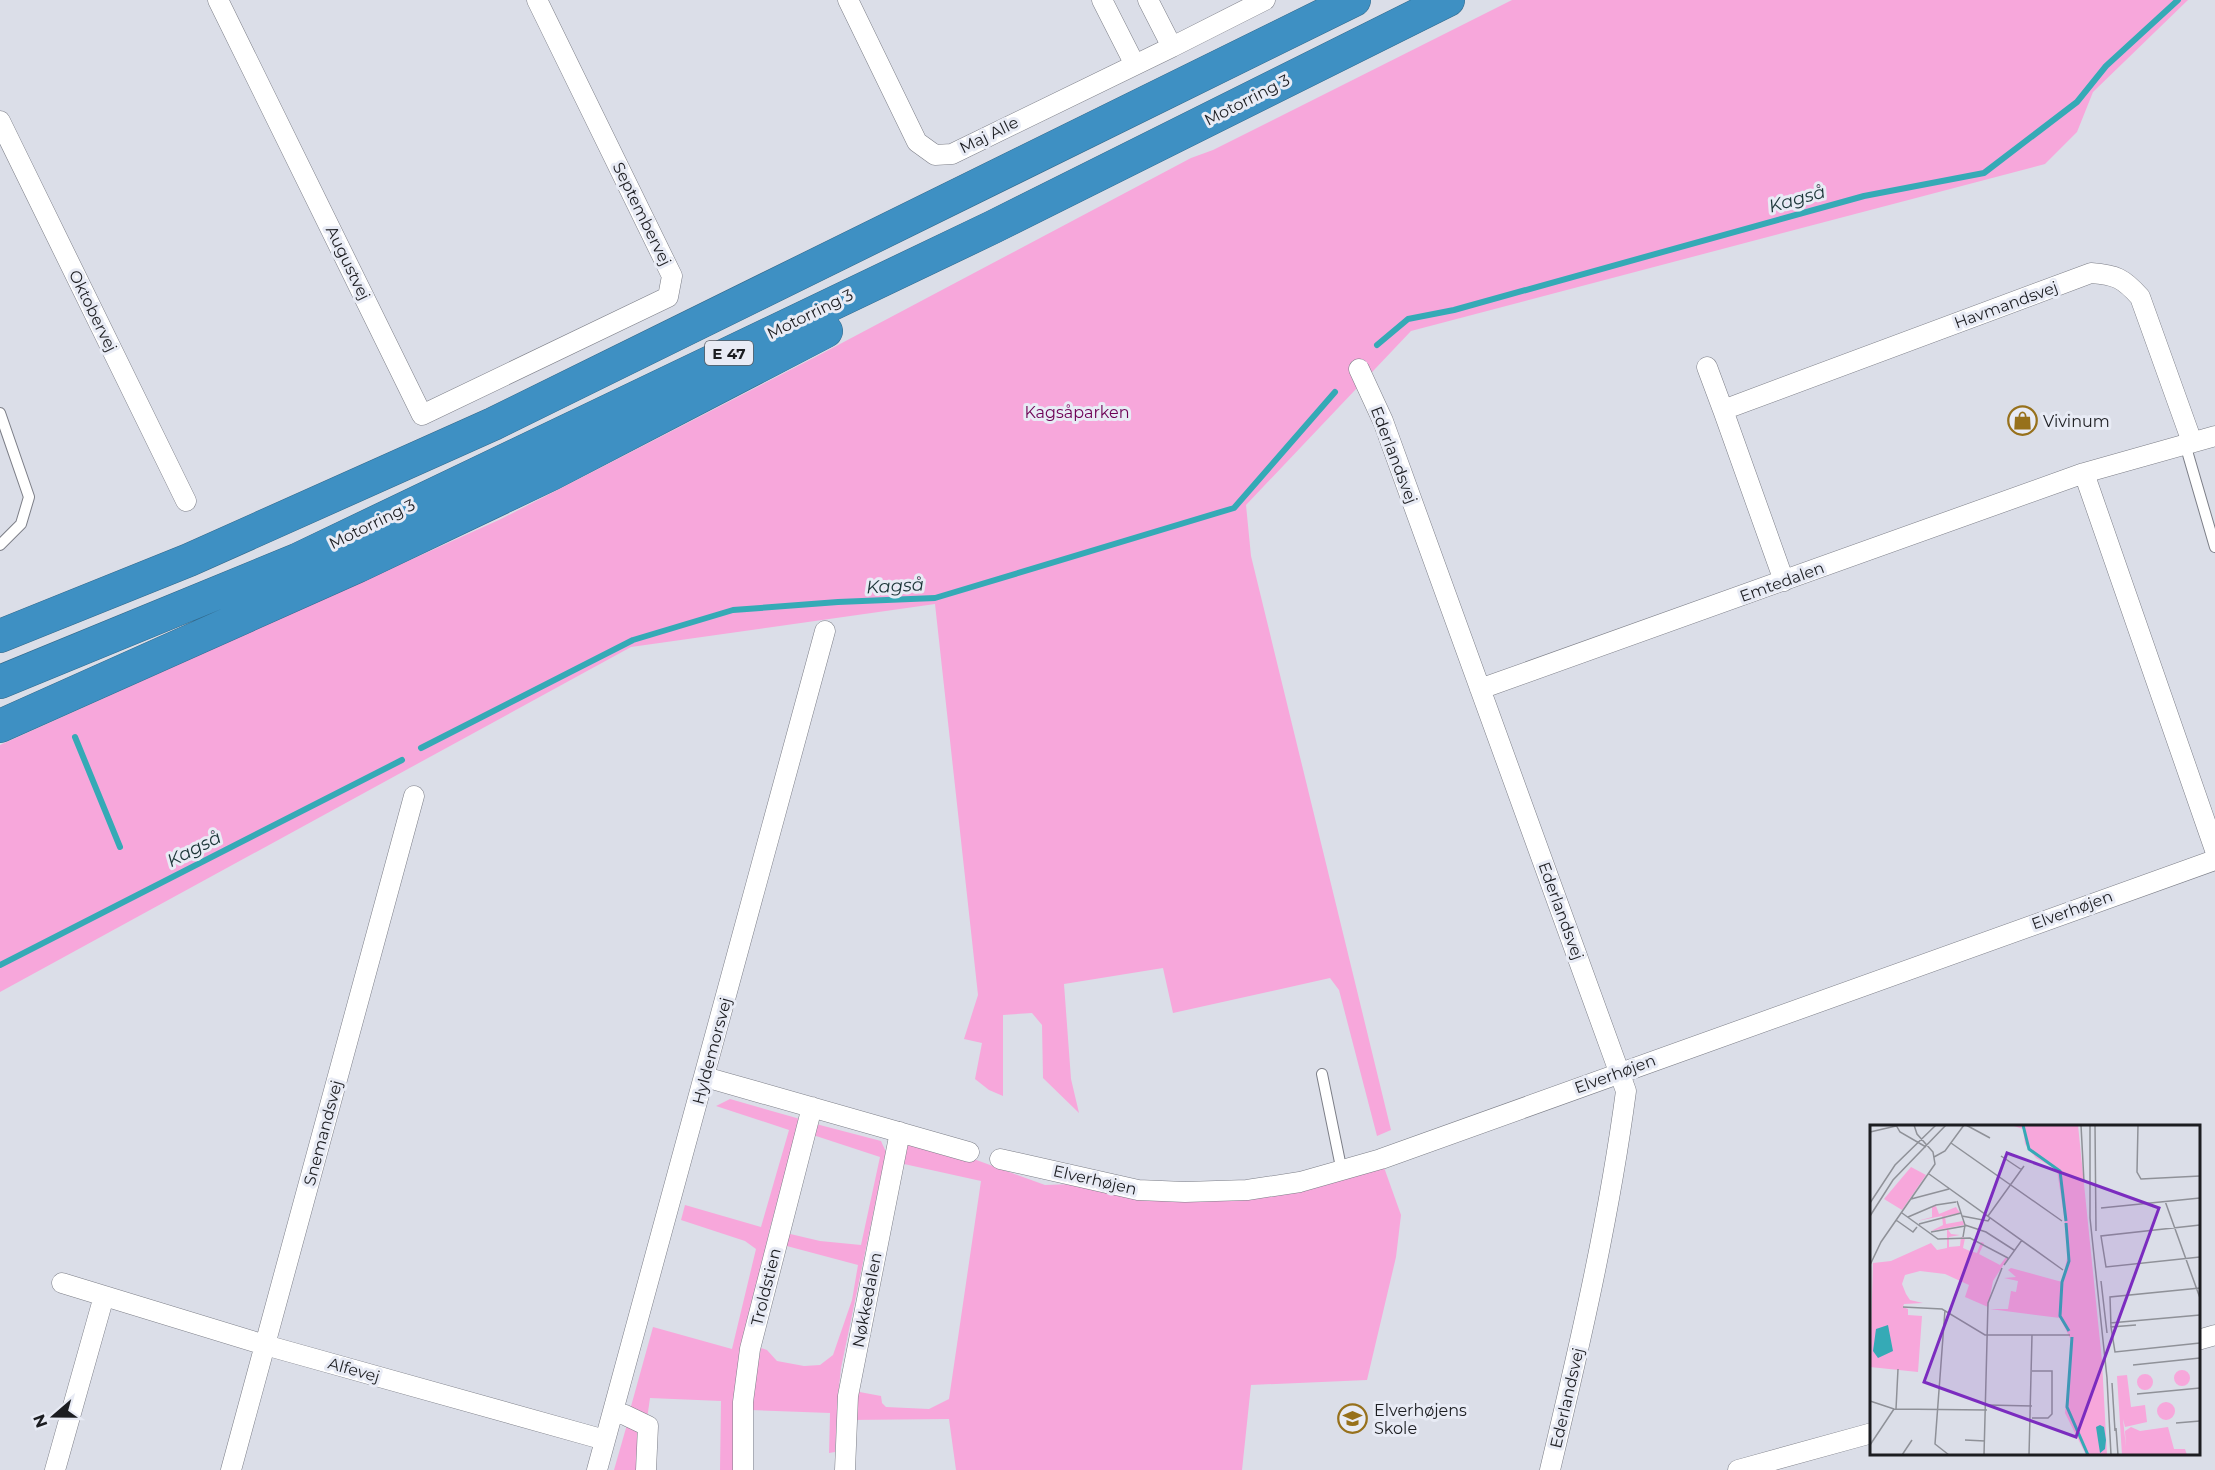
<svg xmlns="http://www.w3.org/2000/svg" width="2215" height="1470" viewBox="0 0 2215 1470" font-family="Montserrat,sans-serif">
	<rect width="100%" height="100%" fill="#dbdee8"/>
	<!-- green -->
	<path fill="#f7a7db" d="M 1512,0 L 2188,0 L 2093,92 L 2077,132 L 2045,164 L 1411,331 L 1246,505 L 1251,556 L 1391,1130 L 1377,1136 L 1339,990 L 1330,978 L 1173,1013 L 1163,968 L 1064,984 L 1071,1079 L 1079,1113 L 1043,1078 L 1042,1025 L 1032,1013 L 1003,1015 L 1003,1096 L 989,1090 L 975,1079 L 982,1043 L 964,1039 L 978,995 L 935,604 L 631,647 L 0,992 L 0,745 L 501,519 L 823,353 L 1191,158 L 1213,150 Z
		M 730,1099 L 800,1119 L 770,1228 L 739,1366 L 734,1470 L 720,1470 L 721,1401 L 650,1398 L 647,1419 L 630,1410 L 653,1327 L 732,1349 L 756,1249 L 745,1241 L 681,1220 L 685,1205 L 761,1227 L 789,1130 L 716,1106 Z
		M 816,1124 L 881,1141 L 886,1152 L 841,1368 L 838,1397 L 835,1452 L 829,1453 L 830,1413 L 751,1410 L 753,1386 L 761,1348 L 767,1350 L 777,1361 L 804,1366 L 820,1365 L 833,1355 L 852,1300 L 858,1265 L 783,1245 L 786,1233 L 820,1241 L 861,1245 L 880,1157 L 813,1135 Z
		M 900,1132 L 1045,1185 L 1105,1183 L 1218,1191 L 1381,1159 L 1401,1215 L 1396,1257 L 1367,1380 L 1251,1385 L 1242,1470 L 956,1470 L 949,1419 L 846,1420 L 849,1390 L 881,1396 L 882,1403 L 886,1407 L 929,1409 L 949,1399 L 981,1181 L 895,1162 Z
		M 628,1421 L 643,1431 L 641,1470 L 614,1470 Z"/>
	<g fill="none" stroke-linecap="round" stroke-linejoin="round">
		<!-- stream -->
		<path stroke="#35aab6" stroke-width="6" d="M 1377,345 L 1408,319 L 1454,310 L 1864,196 L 1984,173 L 2077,102 L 2106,66 L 2178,0
			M 75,737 L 120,847
			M 421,748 L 633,640 L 733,610 L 838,602 L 935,598 L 1234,508 L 1335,392
			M 0,965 L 402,760"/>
		<defs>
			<path id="service" d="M 0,413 L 29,497 L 21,524 L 0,545
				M 2185,444 L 2215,547
				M 1322,1074 L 1342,1172"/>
			<path id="minor" d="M 218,0 L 422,415 L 668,297 L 672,276 L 537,0
				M 848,0 L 917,142 L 935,155 L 952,154 L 1172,47
				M 1102,0 L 1135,65
				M 1148,0 L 1172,47 L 1265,0
				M 0,121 L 186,501
				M 1707,367 L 1723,410
				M 1359,369 L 1383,421 L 1626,1091 C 1609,1219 1580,1344 1550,1470
				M 2084,473 L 2215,850
				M 1784,581 L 1723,410 L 2091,273 C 2116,275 2123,278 2140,297 L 2192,442
				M 1480,689 L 2084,473 L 2215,436
				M 705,1077 L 969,1152
				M 1000,1159 L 1138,1190 L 1185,1192 L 1247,1190 L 1300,1182 L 1381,1159 L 2215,860
				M 62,1283 L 265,1345 L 605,1440
				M 2198,1340 L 2215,1335
				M 613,1412 L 625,1415 L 648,1426 L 646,1470
				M 55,1470 L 104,1296
				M 231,1470 L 414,796
				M 597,1470 L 825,631
				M 743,1470 L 743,1402 L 750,1349 L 812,1107
				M 845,1470 L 848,1396 L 900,1132
				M 1738,1470 L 1872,1433"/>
			<path id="motorway" d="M 0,636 L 189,560 L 493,424 L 1354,0
				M 0,682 L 297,560 L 993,227 L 1448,0
				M 0,726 L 358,566 L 551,474 L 826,331"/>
		</defs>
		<!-- service casing -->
		<use href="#service" stroke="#7c7e87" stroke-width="12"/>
		<!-- minor casing -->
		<use href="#minor" stroke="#7c7e87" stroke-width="21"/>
		<!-- motorway casing -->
		<use href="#motorway" stroke="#32688a" stroke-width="34"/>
		<!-- service -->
		<use href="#service" stroke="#fff" stroke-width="10"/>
		<!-- minor -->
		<use href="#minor" stroke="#fff" stroke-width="20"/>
		<!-- motorway -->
		<use href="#motorway" stroke="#3e90c3" stroke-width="33"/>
	</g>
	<!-- icons -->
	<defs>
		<symbol id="shop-ring" viewBox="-11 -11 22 22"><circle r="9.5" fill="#e8ebf5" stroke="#97711c" stroke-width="1.5"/><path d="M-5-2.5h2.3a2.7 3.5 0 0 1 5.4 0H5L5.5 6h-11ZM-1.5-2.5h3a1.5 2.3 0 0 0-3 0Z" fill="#97711c"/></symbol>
		<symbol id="school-ring" viewBox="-11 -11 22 22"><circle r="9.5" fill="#e8ebf5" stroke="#97711c" stroke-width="1.5"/><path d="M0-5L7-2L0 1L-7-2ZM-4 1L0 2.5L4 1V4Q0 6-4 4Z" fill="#97711c"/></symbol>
	</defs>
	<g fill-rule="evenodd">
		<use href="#shop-ring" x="2006" y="404" width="33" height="33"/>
		<use href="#school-ring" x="1336" y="1402" width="33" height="33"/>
	</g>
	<g text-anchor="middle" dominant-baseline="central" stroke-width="6" stroke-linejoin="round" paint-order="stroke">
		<!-- shield labels -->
		<rect fill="#e8ebf5" stroke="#595b61" stroke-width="1.5" x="705" y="341" width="48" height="24" rx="4.5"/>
		<g font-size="15" font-weight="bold" fill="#1c1d21">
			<text x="729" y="353">E 47</text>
		</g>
		<!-- street labels -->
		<g font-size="16" fill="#1c1d21" stroke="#e8ebf5">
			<text transform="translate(1247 100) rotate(-27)">Motorring 3</text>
			<text transform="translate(989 135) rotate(-26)">Maj Alle</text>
			<text transform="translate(642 214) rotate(64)">Septembervej</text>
			<text transform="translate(348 263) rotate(64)">Augustvej</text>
			<text transform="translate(2006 305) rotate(-20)">Havmandsvej</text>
			<text transform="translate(93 311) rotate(64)">Oktobervej</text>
			<text transform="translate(810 314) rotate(-26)">Motorring 3</text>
			<text transform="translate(1394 455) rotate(69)">Ederlandsvej</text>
			<text transform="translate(372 524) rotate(-26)">Motorring 3</text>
			<text transform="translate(1782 582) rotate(-20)">Emtedalen</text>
			<text transform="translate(2072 910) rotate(-20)">Elverhøjen</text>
			<text transform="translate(1561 911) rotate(70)">Ederlandsvej</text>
			<text transform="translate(712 1051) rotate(-75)">Hyldemorsvej</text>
			<text transform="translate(1615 1074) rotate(-20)">Elverhøjen</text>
			<text transform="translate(323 1133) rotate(-75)">Snemandsvej</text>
			<text transform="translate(1095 1180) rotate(13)">Elverhøjen</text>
			<text transform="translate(766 1287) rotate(-76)">Troldstien</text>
			<text transform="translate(867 1300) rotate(-79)">Nøkkedalen</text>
			<text transform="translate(354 1370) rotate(16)">Alfevej</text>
			<text transform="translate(1567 1398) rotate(-77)">Ederlandsvej</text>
		</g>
		<!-- park labels -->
		<g font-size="16" fill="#6d0055" stroke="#e8ebf5">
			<text x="1077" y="412">Kagsåparken</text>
		</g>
		<!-- poi labels -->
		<g font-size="16" fill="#1c1d21" stroke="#e8ebf5" text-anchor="start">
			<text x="2043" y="421">Vivinum</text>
			<text x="1374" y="1410">Elverhøjens<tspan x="1374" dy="18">Skole</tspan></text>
		</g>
		<!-- water labels -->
		<g font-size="18" font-style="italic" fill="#1c3538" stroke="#e8ebf5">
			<text transform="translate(1797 199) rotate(-16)">Kagså</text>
			<text transform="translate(895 586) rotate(-3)">Kagså</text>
			<text transform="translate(194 849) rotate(-27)">Kagså</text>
		</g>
	</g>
	<!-- overview -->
	<g transform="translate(1870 1125)">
		<rect width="330" height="330" fill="#dbdee8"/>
		<path d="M 208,0 L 232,236 L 237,330 L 216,330 L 195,288 L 202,217 L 190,193 L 120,184 L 138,184 L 141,166 L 146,167 L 148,156 L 134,153 L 146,152 L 138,145 L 141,143 L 192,157 L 199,124 L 187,45 L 166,33 L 155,19 L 153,4 L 144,1 ZM 41,42 L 56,50 L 32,85 L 14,74 ZM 66,81 L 69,89 L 86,82 L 90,88 L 75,91 L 76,99 L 93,96 L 94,100 L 61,106 L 73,100 L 72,91 L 47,96 L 62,92 L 62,82 ZM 77,103 L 81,109 L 90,110 L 79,112 L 79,122 L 90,121 L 91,112 L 95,113 L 93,123 L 100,126 L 107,128 L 111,117 L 114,118 L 109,129 L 130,140 L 136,132 L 138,133 L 123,156 L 118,182 L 95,172 L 99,160 L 75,149 L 50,146 L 35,150 L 32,159 L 36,169 L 40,175 L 53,178 L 34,179 L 33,182 L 38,184 L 38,190 L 52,191 L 48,247 L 0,242 L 3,138 L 21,136 L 61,118 L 67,125 L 77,123 ZM304 253a8 8 0 1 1 16 0a8 8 0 1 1-16 0ZM267 257a8 8 0 1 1 16 0a8 8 0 1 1-16 0ZM 257,250 L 261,282 L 275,280 L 277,297 L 255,302 L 253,294 L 256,322 L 255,306 L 261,302 L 270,306 L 298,302 L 304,324 L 315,324 L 317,330 L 252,330 L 247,251 ZM287 286a9 9 0 1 1 18 0a9 9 0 1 1-18 0Z" fill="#f7a7db"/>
		<path d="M 18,200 L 23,226 L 8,233 L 3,226 L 6,204 ZM 230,300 L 234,302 L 236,315 L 235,324 L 230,328 L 226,302 Z" fill="#35aab6"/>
		<path fill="none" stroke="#35aab6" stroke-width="3" d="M 153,0 L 159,24 L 190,46 L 196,96M 196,98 L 199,136 L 192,157 L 190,191 L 199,206M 202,212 L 197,282 L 218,330"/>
		<path fill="none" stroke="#8f9198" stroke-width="1.5" d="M 26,0 L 30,7 L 56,22M 96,0 L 120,13M 211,0 L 214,57M 220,0 L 220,93 L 237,253 L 241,330M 225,0 L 226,106M 268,0 L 267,47 L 271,54 L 330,51M 0,7 L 26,1M 81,18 L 192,96M 131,31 L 152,45M 64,32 L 75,26 L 94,0M 59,49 L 193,145M 41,74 L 79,64M 87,76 L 95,100 L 93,112M 295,76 L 330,173M 0,78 L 25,40 L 66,0M 231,83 L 330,73M 32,88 L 68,114 L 100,113 L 138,133M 0,91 L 23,55 L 76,0M 92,91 L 118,96 L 120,93M 118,91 L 154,41M 38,92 L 66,80 L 86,77M 26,95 L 43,107 L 47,102M 49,99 L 91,88M 95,100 L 116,107 L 144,125M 330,100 L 231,111 L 236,142 L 330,132M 61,107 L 95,101M 0,140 L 11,117 L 65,39 L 63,27 L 47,9 L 44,0M 134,140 L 152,115M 231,156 L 237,208M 33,182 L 72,184 L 115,210 L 200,210M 75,185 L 65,319 L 79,330M 240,198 L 330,190M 266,200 L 241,202 L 245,227 L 330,218M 241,202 L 240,172 L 330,163M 263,240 L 330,233M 242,258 L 245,306M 267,269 L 330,263M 0,276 L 24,284 L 117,285M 117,280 L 162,281M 26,284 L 28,244M 162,293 L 178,293 L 182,289 L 182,246 L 162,246M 306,298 L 330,296M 246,303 L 248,330M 95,315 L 115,316M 0,320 L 24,284M 32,330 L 42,315M 114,330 L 118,178 L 132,143M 159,330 L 162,210"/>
		<path fill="#7b2cbf" fill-opacity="0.15" stroke="#7b2cbf" stroke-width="3" d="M 137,28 L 289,83 L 206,312 L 54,257 Z"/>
		<rect width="330" height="330" fill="none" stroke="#1c1d21" stroke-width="3"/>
	</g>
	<!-- north arrow -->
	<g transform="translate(54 1416) rotate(250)" stroke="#e8ebf5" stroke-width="4.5" paint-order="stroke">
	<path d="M0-4.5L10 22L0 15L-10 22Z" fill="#1c1d21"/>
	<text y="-9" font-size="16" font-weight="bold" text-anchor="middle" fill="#1c1d21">N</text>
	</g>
</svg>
